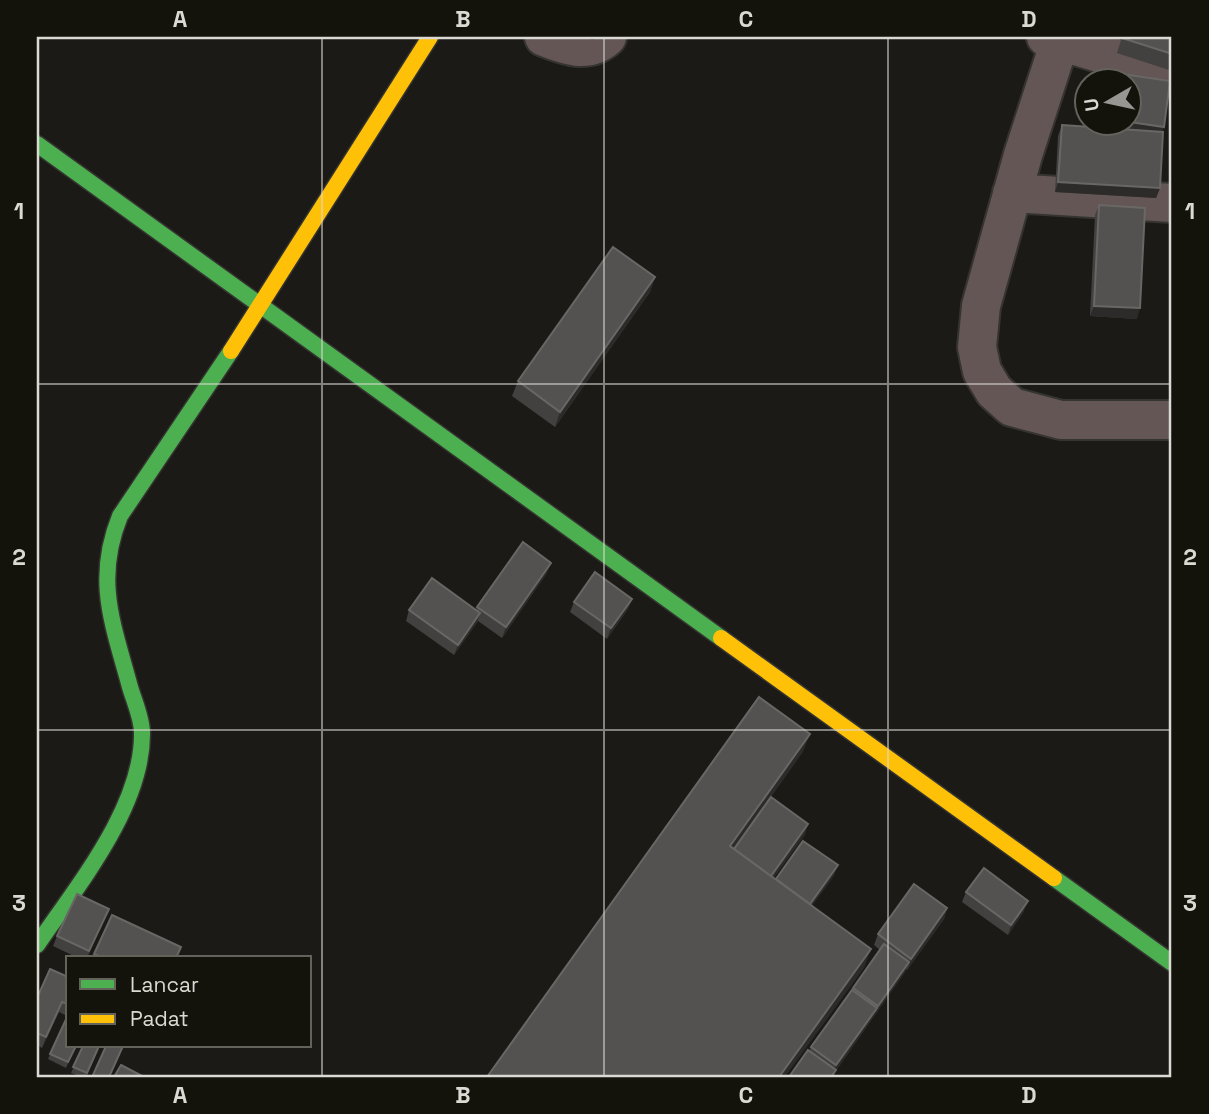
<svg xmlns="http://www.w3.org/2000/svg" width="1209" height="1114" viewBox="0 0 1209 1114" font-family="'Space Grotesk',sans-serif">
	<rect width="100%" height="100%" fill="#1b1a16"/>
	<g fill="none" stroke-linecap="round" stroke-linejoin="round">
		<defs>
			<path id="street" d="M 544,37 C 566,46 588,54 607,37
				M 1046,37 L 1172,75
				M 1060,41 L 1023,155 L 981,306 L 977,347 L 982,371 L 994,391 L 1012,407 L 1061,420 L 1172,420
				M 1012,193 L 1172,203"/>
			<path id="fast" d="M 37,144 L 721,638
				M 1054,878 L 1172,963
				M 37,945 C 77,886 143,807 142,733 C 142,718 134,701 130,687 C 113,624 94,580 120,516 L 231,351"/>
			<path id="slow" d="M 231,351 L 430,37
				M 721,638 L 1054,878"/>
		</defs>
		<!-- street casing -->
		<use href="#street" stroke="#353431" stroke-width="42"/>
		<!-- fast casing -->
		<use href="#fast" stroke="#353431" stroke-width="19"/>
		<!-- slow casing -->
		<use href="#slow" stroke="#353431" stroke-width="19"/>
		<!-- street -->
		<use href="#street" stroke="#645655" stroke-width="38"/>
		<!-- fast -->
		<use href="#fast" stroke="#4caf50" stroke-width="16"/>
		<!-- slow -->
		<use href="#slow" stroke="#ffc107" stroke-width="16"/>
	</g>
	<!-- wall -->
	<path fill="#434140" d="M 585,37 L 594,37 L 593,40 Z
		M 1122,37 L 1172,37 L 1172,71 L 1117,53 Z
		M 1129,75 L 1164,127 L 1162,132 L 1160,188 L 1156,198 L 1055,192 L 1058,136 L 1062,125 L 1119,129 L 1120,122 L 1129,122 L 1129,80 L 1127,80 Z
		M 1099,205 L 1137,319 L 1090,316 L 1095,215 Z
		M 655,277 L 650,292 L 555,427 L 512,396 L 518,381 Z
		M 547,573 L 502,638 L 478,621 L 454,655 L 406,621 L 409,610 L 476,610 L 477,607 Z
		M 632,599 L 628,609 L 607,639 L 570,612 L 574,602 Z
		M 966,892 L 1024,911 L 1008,935 L 962,902 Z
		M 947,908 L 944,919 L 907,970 L 906,969 L 905,972 L 835,1072 L 833,1077 L 789,1077 L 809,1051 L 811,1047 L 880,950 L 874,945 L 878,934 Z
		M 109,909 L 87,958 L 78,958 L 53,946 L 57,936 Z
		M 112,915 L 177,958 L 93,958 Z
		M 68,977 L 68,1046 L 76,1046 L 66,1068 L 48,1059 L 67,1016 L 59,1012 L 42,1048 L 37,1045 L 37,998 Z
		M 83,1046 L 100,1046 L 86,1077 L 82,1077 L 71,1073 Z"/>
	<!-- shaded-wall -->
	<path fill="#2c2b29" d="M 1121,122 L 1129,122 L 1164,127 L 1160,137 L 1118,131 Z
		M 1058,182 L 1160,188 L 1156,198 L 1055,192 Z
		M 655,277 L 650,292 L 555,427 L 560,412 Z
		M 1094,306 L 1140,308 L 1137,319 L 1090,316 Z
		M 551,563 L 547,573 L 502,638 L 506,627 Z
		M 632,599 L 628,609 L 607,639 L 611,628 Z
		M 480,613 L 477,623 L 454,655 L 458,645 Z
		M 810,734 L 803,752 L 723,865 L 730,846 Z
		M 808,824 L 805,835 L 766,889 L 769,879 Z
		M 838,865 L 834,876 L 804,917 L 808,907 Z
		M 1028,901 L 1024,911 L 1008,935 L 1011,925 Z
		M 947,908 L 944,919 L 907,970 L 911,959 Z
		M 871,949 L 864,968 L 785,1077 L 779,1077 Z
		M 909,962 L 905,972 L 835,1072 L 833,1077 L 831,1077 L 836,1065 Z
		M 62,1002 L 59,1012 L 42,1048 L 46,1037 Z"/>
	<!-- building -->
	<path fill="#545250" stroke="#696765" stroke-width="2" d="M 1123,37 L 1172,37 L 1172,54 L 1122,38 Z
		M 1129,75 L 1170,81 L 1164,127 L 1129,122 Z
		M 1062,125 L 1163,132 L 1160,188 L 1058,182 Z
		M 1099,205 L 1145,208 L 1140,308 L 1094,306 Z
		M 613,247 L 655,277 L 560,412 L 518,381 Z
		M 523,542 L 551,563 L 506,627 L 477,607 Z
		M 595,572 L 632,599 L 611,628 L 574,602 Z
		M 432,578 L 480,613 L 458,645 L 409,610 Z
		M 759,697 L 810,734 L 730,846 L 871,949 L 779,1077 L 487,1077 Z
		M 771,797 L 808,824 L 771,876 L 734,849 Z
		M 803,841 L 838,865 L 810,904 L 776,879 Z
		M 984,868 L 1028,901 L 1011,925 L 966,892 Z
		M 914,884 L 947,908 L 911,959 L 878,934 Z
		M 77,894 L 109,909 L 89,951 L 57,936 Z
		M 112,915 L 181,947 L 176,958 L 104,958 L 94,954 Z
		M 884,944 L 909,962 L 878,1006 L 853,988 Z
		M 50,969 L 68,977 L 68,1004 L 62,1002 L 46,1037 L 37,1033 L 37,998 Z
		M 852,990 L 877,1008 L 836,1065 L 811,1047 Z
		M 68,1015 L 68,1046 L 76,1046 L 68,1062 L 50,1054 Z
		M 83,1046 L 99,1046 L 87,1073 L 73,1067 Z
		M 106,1046 L 123,1046 L 109,1077 L 98,1077 L 93,1075 Z
		M 808,1050 L 836,1070 L 831,1077 L 789,1077 Z
		M 121,1065 L 144,1077 L 114,1077 Z"/>
	<!-- grid -->
	<path fill="none" stroke="#dad9d4" stroke-width="2" stroke-opacity="0.55" d="M 322,37 L 322,1077M 604,37 L 604,1077M 888,37 L 888,1077M 37,384 L 1172,384M 37,730 L 1172,730"/>
	<!-- border -->
	<rect width="1209" height="1114" fill="none" stroke="#13120b" stroke-width="77"/>
	<!-- legend -->
	<rect x="66" y="956" width="245" height="91" fill="#13120b" stroke="#63625b" stroke-width="2"/>
	<rect x="80" y="979" width="35" height="10" fill="#4caf50" stroke="#63625b" stroke-width="2"/>
	<text x="130" y="992" font-size="21" fill="#dad9d4">Lancar</text>
	<rect x="80" y="1014" width="35" height="10" fill="#ffc107" stroke="#63625b" stroke-width="2"/>
	<text x="130" y="1026" font-size="21" fill="#dad9d4">Padat</text>
	<!-- north arrow -->
	<g transform="translate(1108 102) rotate(261)"><circle r="33" fill="#13120b" stroke="#63625b" stroke-width="2"/>
	<path d="M0-5L12 26L0 18L-12 26Z" fill="#979692"/>
	<text y="-10" font-size="19" font-weight="bold" text-anchor="middle" fill="#dad9d4">U</text>
	</g>
	<rect x="38" y="38" width="1132" height="1038" fill="none" stroke="#dad9d4" stroke-width="2.5"/>
	<g font-size="23" text-anchor="middle" font-weight="bold" fill="#dad9d4">
		<text x="180" y="27">A</text>
		<text x="463" y="27">B</text>
		<text x="746" y="27">C</text>
		<text x="1029" y="27">D</text>
		<text x="19" y="219">1</text>
		<text x="1190" y="219">1</text>
		<text x="19" y="565">2</text>
		<text x="1190" y="565">2</text>
		<text x="19" y="911">3</text>
		<text x="1190" y="911">3</text>
		<text x="180" y="1103">A</text>
		<text x="463" y="1103">B</text>
		<text x="746" y="1103">C</text>
		<text x="1029" y="1103">D</text>
	</g>
</svg>
